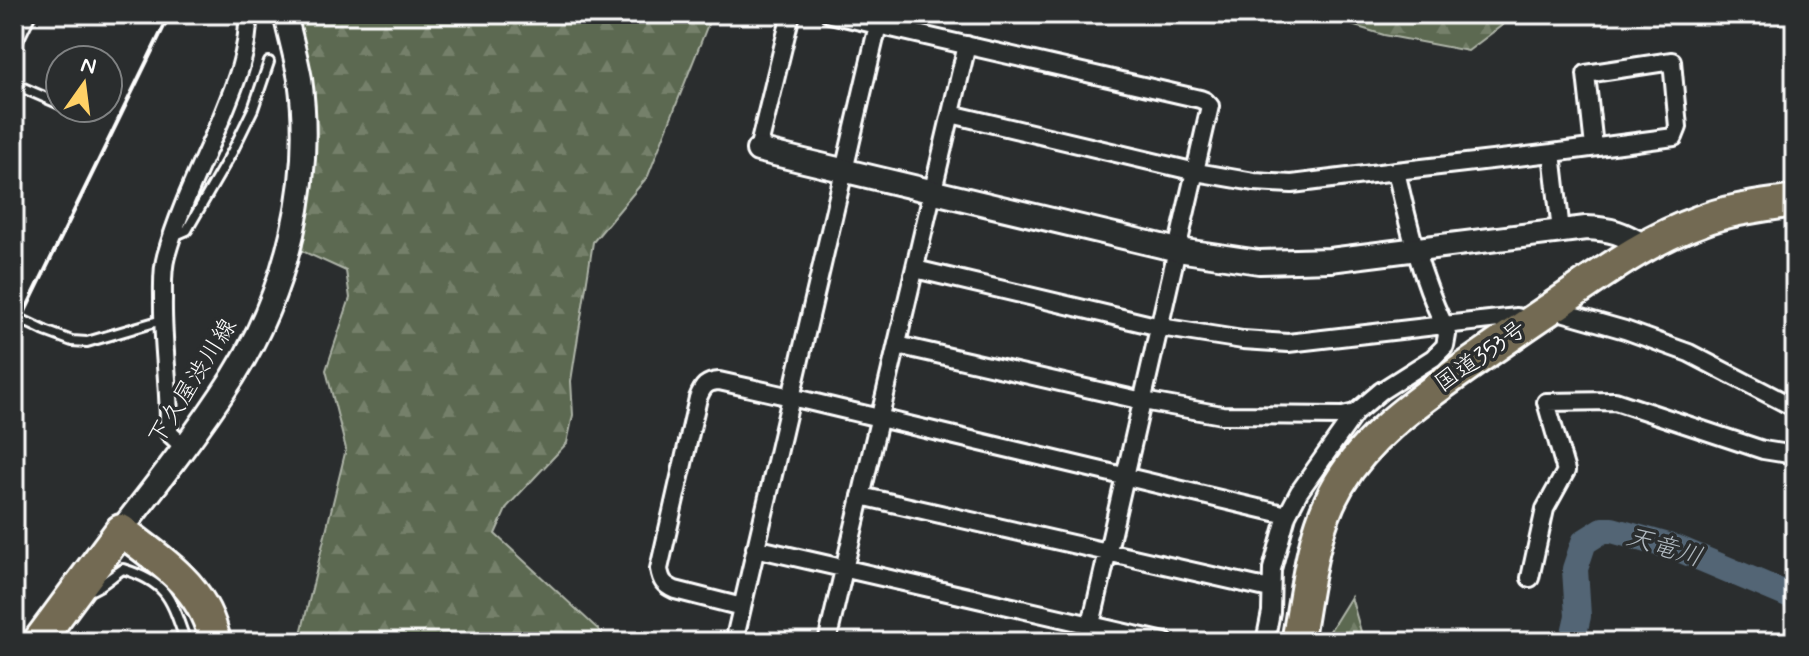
<svg xmlns="http://www.w3.org/2000/svg" width="1809" height="656" viewBox="0 0 1809 656" font-family="Mynerve,'Klee One',sans-serif">
	<defs>
		<pattern id="forest-firs" width="22" height="20" patternUnits="userSpaceOnUse" patternTransform="scale(2)"><rect width="22" height="20" fill="#5c6951"/><path d="M5 1l3.5 6h-7zM16 11l3.5 6h-7z" fill="#74806b"/></pattern>
	</defs>
	<rect width="100%" height="100%" fill="#2a2d2e"/>
	<filter id="ink" filterUnits="userSpaceOnUse"><feTurbulence type="fractalNoise" baseFrequency=".0125" numOctaves="2"/><feDisplacementMap in="SourceGraphic" scale="16" xChannelSelector="R" yChannelSelector="G"/><feConvolveMatrix kernelMatrix="1 2 1 2 8 2 1 2 1" color-interpolation-filters="sRGB"/></filter>
	<g filter="url(#ink)">
		<!-- forest -->
		<path fill="url(#forest-firs)" stroke="#aeb4a8" stroke-width="2" d="M 295,14 L 712,14 L 648,176 L 593,242 L 571,381 L 573,415 L 567,443 L 507,507 L 495,534 L 601,632 L 606,642 L 299,642 L 346,449 L 326,370 L 350,298 L 346,271 L 302,251 C 313,186 320,121 307,55 C 304,42 299,28 295,14 Z
			M 1316,14 L 1517,14 L 1468,51 L 1384,35 Z
			M 1351,597 L 1364,642 L 1323,642 Z"/>
		<g fill="none" stroke-linecap="round" stroke-linejoin="round">
			<!-- river -->
			<path stroke="#526575" stroke-width="26" d="M 1572,642 L 1578,616 L 1575,569 L 1584,542 L 1603,530 L 1612,530 L 1679,549 L 1795,598"/>
			<defs>
				<path id="lane" d="M 14,49 L 31,14
					M 14,84 L 60,104
					M 72,108 L 93,115
					M 173,236 L 187,230 L 232,152 L 253,109 L 269,62
					M 45,331 L 72,341 L 87,342 L 162,320
					M 86,592 C 102,587 109,578 123,569 C 169,583 171,600 186,642"/>
				<path id="street" d="M 830,14 L 1200,99 L 1205,101 L 1210,106 L 1087,642
					M 758,150 L 791,14
					M 1552,153 L 1674,137 L 1678,127 L 1672,61 L 1586,74 L 1594,147
					M 1396,171 L 1552,153 L 1561,231
					M 915,269 L 1160,327 L 1243,340 L 1288,343 L 1444,325 C 1420,275 1408,224 1396,171 L 1292,184 L 1254,182 L 1196,172 L 951,114
					M 1555,306 L 1565,313 L 1625,330 L 1689,353 L 1795,408
					M 897,345 L 1143,401 L 1222,415 L 1343,416 L 1355,413
					M 185,448 L 169,433 C 170,388 162,344 163,299 C 163,284 162,270 166,256 C 179,209 202,164 221,119 C 235,85 249,52 248,14
					M 861,496 L 1270,589
					M 755,548 L 1165,642
					M 1530,578 L 1545,509 L 1566,471 L 1546,402 L 1615,401 L 1763,450 L 1795,455
					M 742,607 L 675,590 C 664,585 661,581 659,569 L 698,398 C 703,386 706,382 719,381 L 791,397 L 1287,515
					M 734,642 L 878,25
					M 827,642 L 967,45
					M 1265,642 L 1271,612 L 1272,569 L 1287,515 L 1299,492 L 1355,413 L 1381,391 L 1433,358 L 1445,346 L 1447,335 L 1444,325 L 1517,317 L 1529,321"/>
				<path id="secondary" d="M 758,150 L 1178,250 L 1259,262 L 1330,260 L 1586,228 C 1612,229 1622,233 1644,246
					M 121,530 C 160,480 199,430 233,377 C 287,291 314,181 300,79 C 296,57 290,36 285,14"/>
				<path id="highway" d="M 38,642 L 121,530 C 163,563 204,586 215,642
					M 1297,642 C 1307,590 1311,531 1339,484 C 1368,435 1417,402 1463,369 C 1493,348 1523,327 1553,307 C 1600,275 1646,240 1700,221 C 1730,209 1763,206 1795,201"/>
			</defs>
			<!-- lane casing -->
			<use href="#lane" stroke="#fff" stroke-width="14"/>
			<!-- street casing -->
			<use href="#street" stroke="#fff" stroke-width="22"/>
			<!-- secondary casing -->
			<use href="#secondary" stroke="#fff" stroke-width="28"/>
			<!-- highway casing -->
			<use href="#highway" stroke="#fff" stroke-width="36"/>
			<!-- lane -->
			<use href="#lane" stroke="#2a2d2e" stroke-width="8"/>
			<!-- street -->
			<use href="#street" stroke="#2a2d2e" stroke-width="16"/>
			<!-- secondary -->
			<use href="#secondary" stroke="#2a2d2e" stroke-width="22"/>
			<!-- highway -->
			<use href="#highway" stroke="#736b52" stroke-width="30"/>
			<!-- rail -->
			<path stroke="#fff" stroke-width="4" d="M 14,334 L 170,14"/>
			<defs>
				<path id="lane-bridge" d="M 14,316 L 45,331"/>
			</defs>
			<!-- lane-bridge casing -->
			<use href="#lane-bridge" stroke="#fff" stroke-width="14" stroke-linecap="butt"/>
			<!-- lane-bridge -->
			<use href="#lane-bridge" stroke="#2a2d2e" stroke-width="8"/>
		</g>
	</g>
	<g text-anchor="middle" dominant-baseline="central" stroke-width="7" stroke-linejoin="round" paint-order="stroke">
		<!-- street labels -->
		<g font-size="24" fill="#fff" stroke="#2a2d2e">
			<text transform="translate(1481 357) rotate(-35)">国道353号</text>
			<text transform="translate(193 382) rotate(-58)">下久屋渋川線</text>
		</g>
		<!-- water labels -->
		<g font-size="26" font-style="italic" fill="#b1bac1" stroke="#2a2d2e">
			<text transform="translate(1664 548) rotate(17)">天竜川</text>
		</g>
	</g>
	<!-- margin -->
	<rect width="1809" height="656" fill="none" stroke="#2a2d2e" stroke-width="48"/>
	<rect x="24" y="24" width="1761" height="608" fill="none" stroke="#fff" stroke-width="3" filter="url(#ink)"/>
	<!-- north arrow -->
	<g transform="translate(84 84) rotate(14)"><circle r="38" fill="#2a2d2e" stroke="#7f8182" stroke-width="2"/>
	<path d="M0-6L14 30L0 20L-14 30Z" fill="#ffd166"/>
	<text y="-12" font-size="22" font-weight="bold" text-anchor="middle" fill="#ffffff">N</text>
	</g>
</svg>
